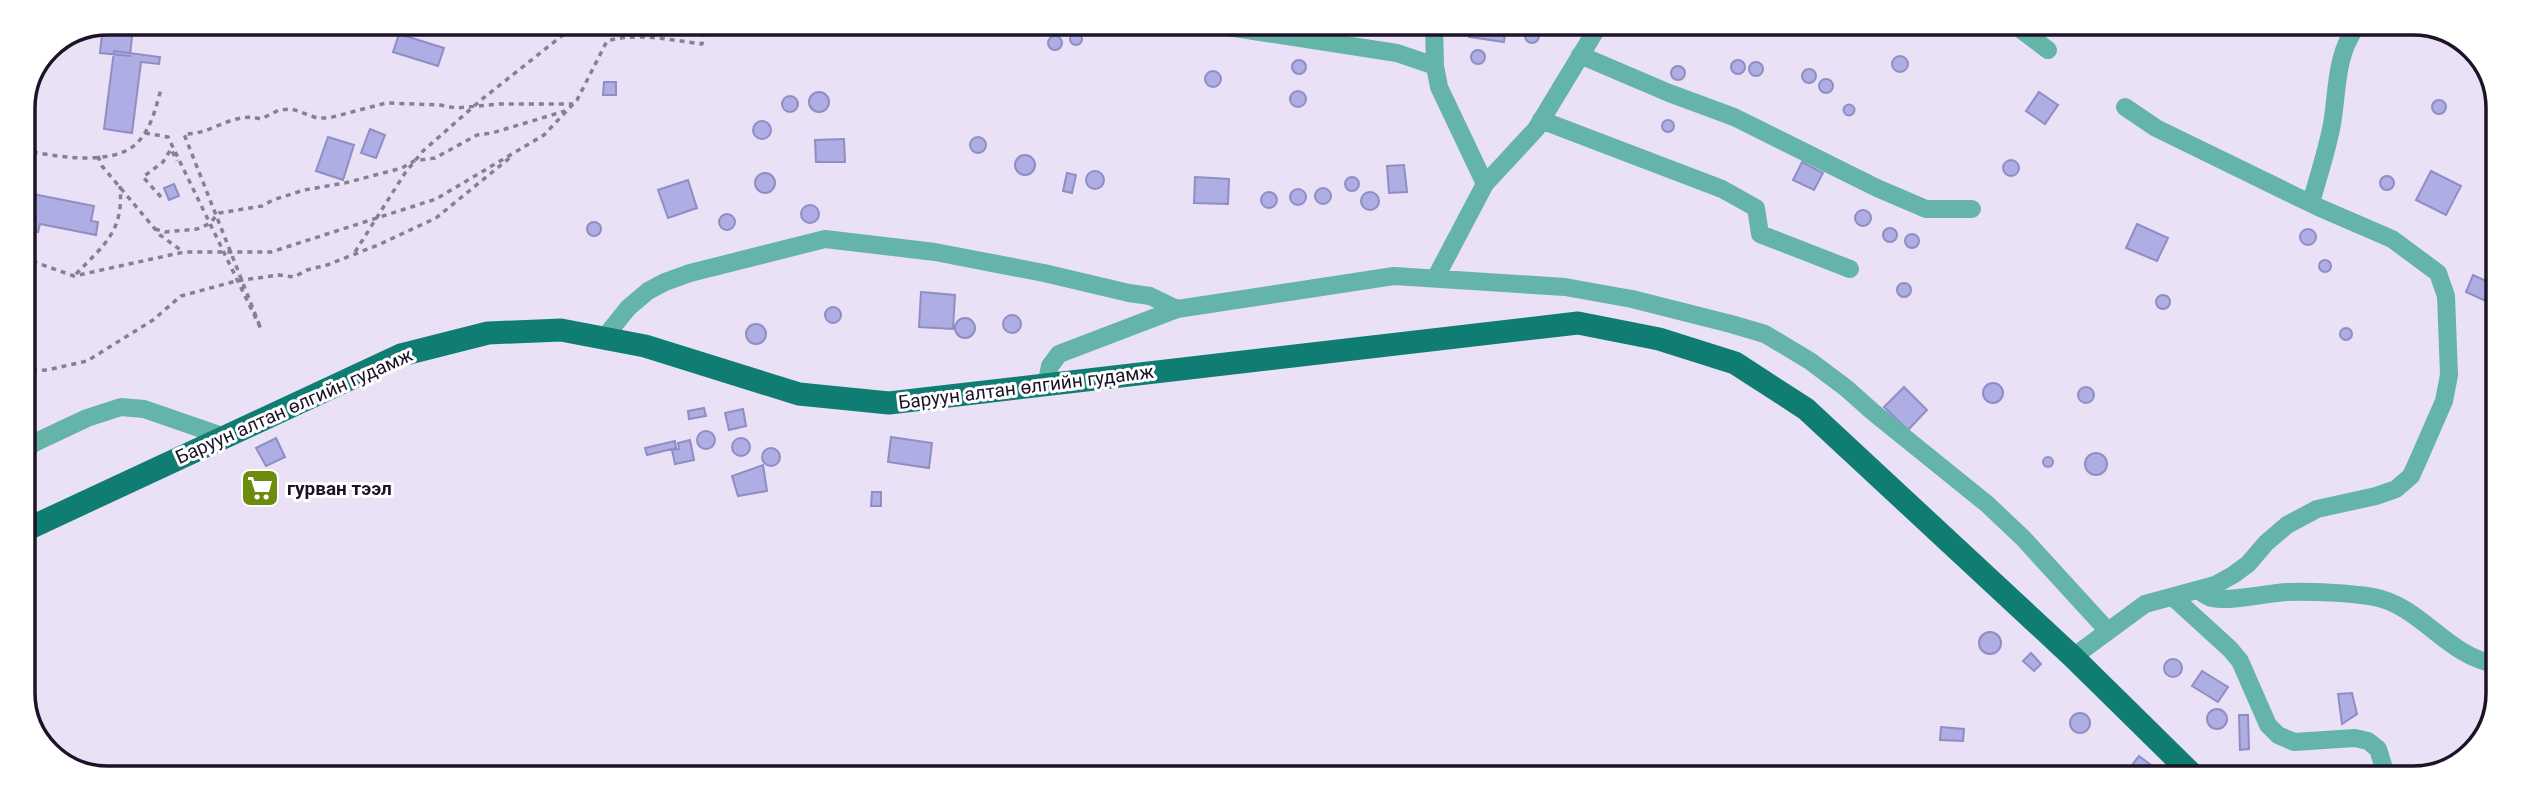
<svg xmlns="http://www.w3.org/2000/svg" width="2521" height="801" viewBox="0 0 2521 801" font-family="Roboto,sans-serif">
	<rect width="100%" height="100%" fill="#eae1f7"/>
	<!-- building -->
	<path fill="#aeaee5" stroke="#8e8ec3" stroke-width="2" d="M 103,25 L 133,27 L 130,56 L 100,53 Z
		M 1470,25 L 1506,25 L 1504,42 L 1469,37 Z
		M1525 36a7 7 0 1 1 14 0a7 7 0 1 1-14 0Z
		M1070 39a6 6 0 1 1 12 0a6 6 0 1 1-12 0Z
		M 399,34 L 444,48 L 438,66 L 393,52 Z
		M1048 43a7 7 0 1 1 14 0a7 7 0 1 1-14 0Z
		M1471 57a7 7 0 1 1 14 0a7 7 0 1 1-14 0Z
		M 114,51 L 160,57 L 159,64 L 141,62 L 132,133 L 104,129 Z
		M1892 64a8 8 0 1 1 16 0a8 8 0 1 1-16 0Z
		M1731 67a7 7 0 1 1 14 0a7 7 0 1 1-14 0Z
		M1292 67a7 7 0 1 1 14 0a7 7 0 1 1-14 0Z
		M1749 69a7 7 0 1 1 14 0a7 7 0 1 1-14 0Z
		M1671 73a7 7 0 1 1 14 0a7 7 0 1 1-14 0Z
		M1802 76a7 7 0 1 1 14 0a7 7 0 1 1-14 0Z
		M1205 79a8 8 0 1 1 16 0a8 8 0 1 1-16 0Z
		M1819 86a7 7 0 1 1 14 0a7 7 0 1 1-14 0Z
		M 604,82 L 616,82 L 616,95 L 603,95 Z
		M1290 99a8 8 0 1 1 16 0a8 8 0 1 1-16 0Z
		M809 102a10 10 0 1 1 20 0a10 10 0 1 1-20 0Z
		M 2039,92 L 2058,105 L 2045,124 L 2026,111 Z
		M782 104a8 8 0 1 1 16 0a8 8 0 1 1-16 0Z
		M2432 107a7 7 0 1 1 14 0a7 7 0 1 1-14 0Z
		M1843.5 110a5.5 5.5 0 1 1 11 0a5.5 5.5 0 1 1-11 0Z
		M1662 126a6 6 0 1 1 12 0a6 6 0 1 1-12 0Z
		M753 130a9 9 0 1 1 18 0a9 9 0 1 1-18 0Z
		M 370,129 L 385,135 L 376,158 L 361,153 Z
		M970 145a8 8 0 1 1 16 0a8 8 0 1 1-16 0Z
		M 328,137 L 354,145 L 343,180 L 316,171 Z
		M 844,139 L 845,162 L 816,162 L 815,140 Z
		M1015 165a10 10 0 1 1 20 0a10 10 0 1 1-20 0Z
		M2003 168a8 8 0 1 1 16 0a8 8 0 1 1-16 0Z
		M 1802,162 L 1823,173 L 1814,190 L 1793,180 Z
		M 1404,165 L 1407,192 L 1389,193 L 1387,166 Z
		M1086 180a9 9 0 1 1 18 0a9 9 0 1 1-18 0Z
		M 2431,171 L 2461,186 L 2446,215 L 2416,200 Z
		M755 183a10 10 0 1 1 20 0a10 10 0 1 1-20 0Z
		M 1067,173 L 1076,175 L 1072,193 L 1063,191 Z
		M2380 183a7 7 0 1 1 14 0a7 7 0 1 1-14 0Z
		M 1195,177 L 1229,179 L 1228,204 L 1194,203 Z
		M1345 184a7 7 0 1 1 14 0a7 7 0 1 1-14 0Z
		M 688,180 L 697,208 L 668,218 L 658,190 Z
		M 174,184 L 179,196 L 169,200 L 164,188 Z
		M1315 196a8 8 0 1 1 16 0a8 8 0 1 1-16 0Z
		M1290 197a8 8 0 1 1 16 0a8 8 0 1 1-16 0Z
		M1261 200a8 8 0 1 1 16 0a8 8 0 1 1-16 0Z
		M 23,192 L 94,206 L 91,221 L 98,222 L 96,235 L 40,224 L 38,232 L 23,229 Z
		M1361 201a9 9 0 1 1 18 0a9 9 0 1 1-18 0Z
		M801 214a9 9 0 1 1 18 0a9 9 0 1 1-18 0Z
		M1855 218a8 8 0 1 1 16 0a8 8 0 1 1-16 0Z
		M719 222a8 8 0 1 1 16 0a8 8 0 1 1-16 0Z
		M587 229a7 7 0 1 1 14 0a7 7 0 1 1-14 0Z
		M 2137,224 L 2168,238 L 2157,261 L 2126,248 Z
		M1883 235a7 7 0 1 1 14 0a7 7 0 1 1-14 0Z
		M2300 237a8 8 0 1 1 16 0a8 8 0 1 1-16 0Z
		M1905 241a7 7 0 1 1 14 0a7 7 0 1 1-14 0Z
		M2319 266a6 6 0 1 1 12 0a6 6 0 1 1-12 0Z
		M 2473,275 L 2497,286 L 2490,303 L 2466,292 Z
		M1897 290a7 7 0 1 1 14 0a7 7 0 1 1-14 0Z
		M 921,292 L 955,295 L 953,329 L 919,327 Z
		M2156 302a7 7 0 1 1 14 0a7 7 0 1 1-14 0Z
		M825 315a8 8 0 1 1 16 0a8 8 0 1 1-16 0Z
		M1003 324a9 9 0 1 1 18 0a9 9 0 1 1-18 0Z
		M955 328a10 10 0 1 1 20 0a10 10 0 1 1-20 0Z
		M746 334a10 10 0 1 1 20 0a10 10 0 1 1-20 0Z
		M2340 334a6 6 0 1 1 12 0a6 6 0 1 1-12 0Z
		M1983 393a10 10 0 1 1 20 0a10 10 0 1 1-20 0Z
		M2078 395a8 8 0 1 1 16 0a8 8 0 1 1-16 0Z
		M 1904,387 L 1927,410 L 1908,430 L 1884,407 Z
		M 704,408 L 706,416 L 689,419 L 688,411 Z
		M 743,409 L 746,426 L 729,430 L 725,413 Z
		M697 440a9 9 0 1 1 18 0a9 9 0 1 1-18 0Z
		M 891,437 L 932,443 L 929,468 L 888,462 Z
		M 276,438 L 285,457 L 266,466 L 256,448 Z
		M732 447a9 9 0 1 1 18 0a9 9 0 1 1-18 0Z
		M 690,440 L 694,460 L 675,464 L 672,450 L 679,449 L 678,443 Z
		M 675,441 L 676,448 L 647,455 L 645,448 Z
		M762 457a9 9 0 1 1 18 0a9 9 0 1 1-18 0Z
		M2085 464a11 11 0 1 1 22 0a11 11 0 1 1-22 0Z
		M2043 462a5 5 0 1 1 10 0a5 5 0 1 1-10 0Z
		M 763,465 L 767,491 L 738,496 L 732,476 Z
		M 872,492 L 881,492 L 881,506 L 871,506 Z
		M1979 643a11 11 0 1 1 22 0a11 11 0 1 1-22 0Z
		M 2031,653 L 2041,664 L 2034,671 L 2023,661 Z
		M2164 668a9 9 0 1 1 18 0a9 9 0 1 1-18 0Z
		M 2202,671 L 2228,687 L 2218,702 L 2192,686 Z
		M 2352,693 L 2357,714 L 2342,724 L 2338,694 Z
		M2207 719a10 10 0 1 1 20 0a10 10 0 1 1-20 0Z
		M2070 723a10 10 0 1 1 20 0a10 10 0 1 1-20 0Z
		M 2239,715 L 2248,715 L 2249,749 L 2240,750 Z
		M 1941,727 L 1964,729 L 1963,741 L 1940,740 Z
		M 2139,756 L 2163,774 L 2160,778 L 2141,778 L 2129,769 Z"/>
	<g fill="none" stroke-linecap="round" stroke-linejoin="round">
		<!-- path -->
		<path stroke="#887f94" stroke-width="3.5" stroke-dasharray="5 5" stroke-linecap="butt" d="M 145,133 L 168,137 L 261,329 L 184,134 C 212,135 232,111 261,119 L 279,110 L 292,109 L 317,118 L 329,118 L 386,103 L 440,105 L 456,108 L 500,104 L 573,104
			M 23,150 C 53,156 111,167 136,144 C 151,130 156,107 161,89
			M 98,156 L 102,166 L 160,235 L 182,251
			M 161,197 L 143,177 L 163,162 L 171,149 L 177,161
			M 155,229 L 165,232 L 197,229 L 209,224 L 219,213 L 262,206 L 273,200 L 304,190 L 345,183 L 402,168 L 414,161 L 435,158 L 477,135 L 492,133 L 565,111
			M 355,252 L 405,173 L 423,151 L 481,100 L 578,23
			M 23,258 L 74,276 L 184,252 L 271,252 L 436,199 L 544,135 L 577,100 L 607,41 C 639,32 669,40 702,44 L 706,24
			M 76,274 C 105,244 124,231 120,186
			M 23,367 L 30,371 L 47,370 L 87,361 L 153,320 L 181,296 L 236,281 L 279,275 L 294,277 L 307,270 L 327,265 L 378,245 L 436,218 L 512,156"/>
		<!-- minor -->
		<path stroke="#65b4a9" stroke-width="18" d="M 1208,24 L 1397,53 L 1435,66 L 1439,87 L 1485,184
			M 1434,24 L 1435,66
			M 2015,25 L 2048,50
			M 1580,55 L 1669,93 L 1734,117 L 1877,188 L 1926,209 L 1972,209
			M 1541,120 L 1722,189 L 1756,208 L 1760,234 L 1850,269
			M 2311,203 C 2318,177 2327,151 2332,124 C 2338,89 2335,55 2357,26
			M 1436,277 L 1485,184 L 1536,129 L 1599,25
			M 604,338 L 628,308 L 648,291 L 665,282 L 690,273 L 825,239 L 935,252 L 1044,273 L 1129,293 L 1150,296 L 1177,309
			M 1046,385 L 1050,366 L 1059,354 L 1177,309 L 1394,276 L 1565,287 L 1632,299 L 1731,324 L 1765,334 L 1810,361 L 1846,388 L 1873,412 L 1987,504 L 2023,538 L 2108,631
			M 23,452 L 34,443 L 87,418 L 121,407 L 144,409 L 225,437
			M 2197,590 C 2202,592 2207,597 2212,598 C 2230,602 2267,593 2287,592 C 2309,591 2352,593 2374,597 C 2421,606 2447,656 2495,664
			M 2174,598 L 2230,649 L 2240,661 L 2268,725 L 2278,735 L 2294,742 L 2355,738 L 2368,741 L 2378,749 L 2387,778
			M 2073,657 L 2145,604 L 2215,585 L 2233,575 L 2248,564 L 2266,543 L 2287,525 L 2317,509 L 2376,496 L 2396,489 L 2411,476 L 2420,456 L 2444,401 L 2449,375 L 2446,296 L 2438,273 L 2392,239 L 2318,207 L 2156,128 L 2125,107"/>
		<!-- major -->
		<path stroke="#107d72" stroke-width="23" d="M 23,531 L 401,355 L 488,333 L 561,330 L 645,346 L 799,394 L 889,403 L 1578,323 L 1659,339 L 1735,363 L 1806,409 L 2073,657 L 2196,778"/>
	</g>
	<!-- icons -->
	<defs>
		<symbol id="supermarket-square" viewBox="-11 -11 22 22"><rect x="-9" y="-9" width="18" height="18" rx="4" fill="#6d8c0e" stroke="#fff"/><path d="M-6-5.5h2.5l.6 2H6L4.5 2H-2.5L-4.4-4H-6ZM-1.5 3.2a1.3 1.3 0 1 0 .1 0ZM3 3.2a1.3 1.3 0 1 0 .1 0Z" fill="#fff"/></symbol>
	</defs>
	<g fill-rule="evenodd">
		<use href="#supermarket-square" x="238" y="466" width="44" height="44"/>
	</g>
	<g text-anchor="middle" dominant-baseline="central" stroke-width="6" stroke-linejoin="round" paint-order="stroke">
		<!-- street labels -->
		<g font-size="19" fill="#1c1326" stroke="#fff">
			<text transform="translate(1026 387) rotate(-7)">Баруун алтан өлгийн гудамж</text>
			<text transform="translate(294 406) rotate(-24)">Баруун алтан өлгийн гудамж</text>
		</g>
		<!-- poi labels -->
		<g font-size="19" font-weight="bold" fill="#1c1326" stroke="#fff" text-anchor="start">
			<text x="287" y="488">гурван тээл</text>
		</g>
	</g>
	<!-- crop -->
	<path d="M0 0H2521V801H0ZM108 35H2413A73 73 0 0 1 2486 108V693A73 73 0 0 1 2413 766H108A73 73 0 0 1 35 693V108A73 73 0 0 1 108 35Z" fill="#fff" fill-rule="evenodd"/>
	<path fill="none" stroke="#1c1326" stroke-width="3.5" d="M108 35H2413A73 73 0 0 1 2486 108V693A73 73 0 0 1 2413 766H108A73 73 0 0 1 35 693V108A73 73 0 0 1 108 35Z"/>
</svg>
